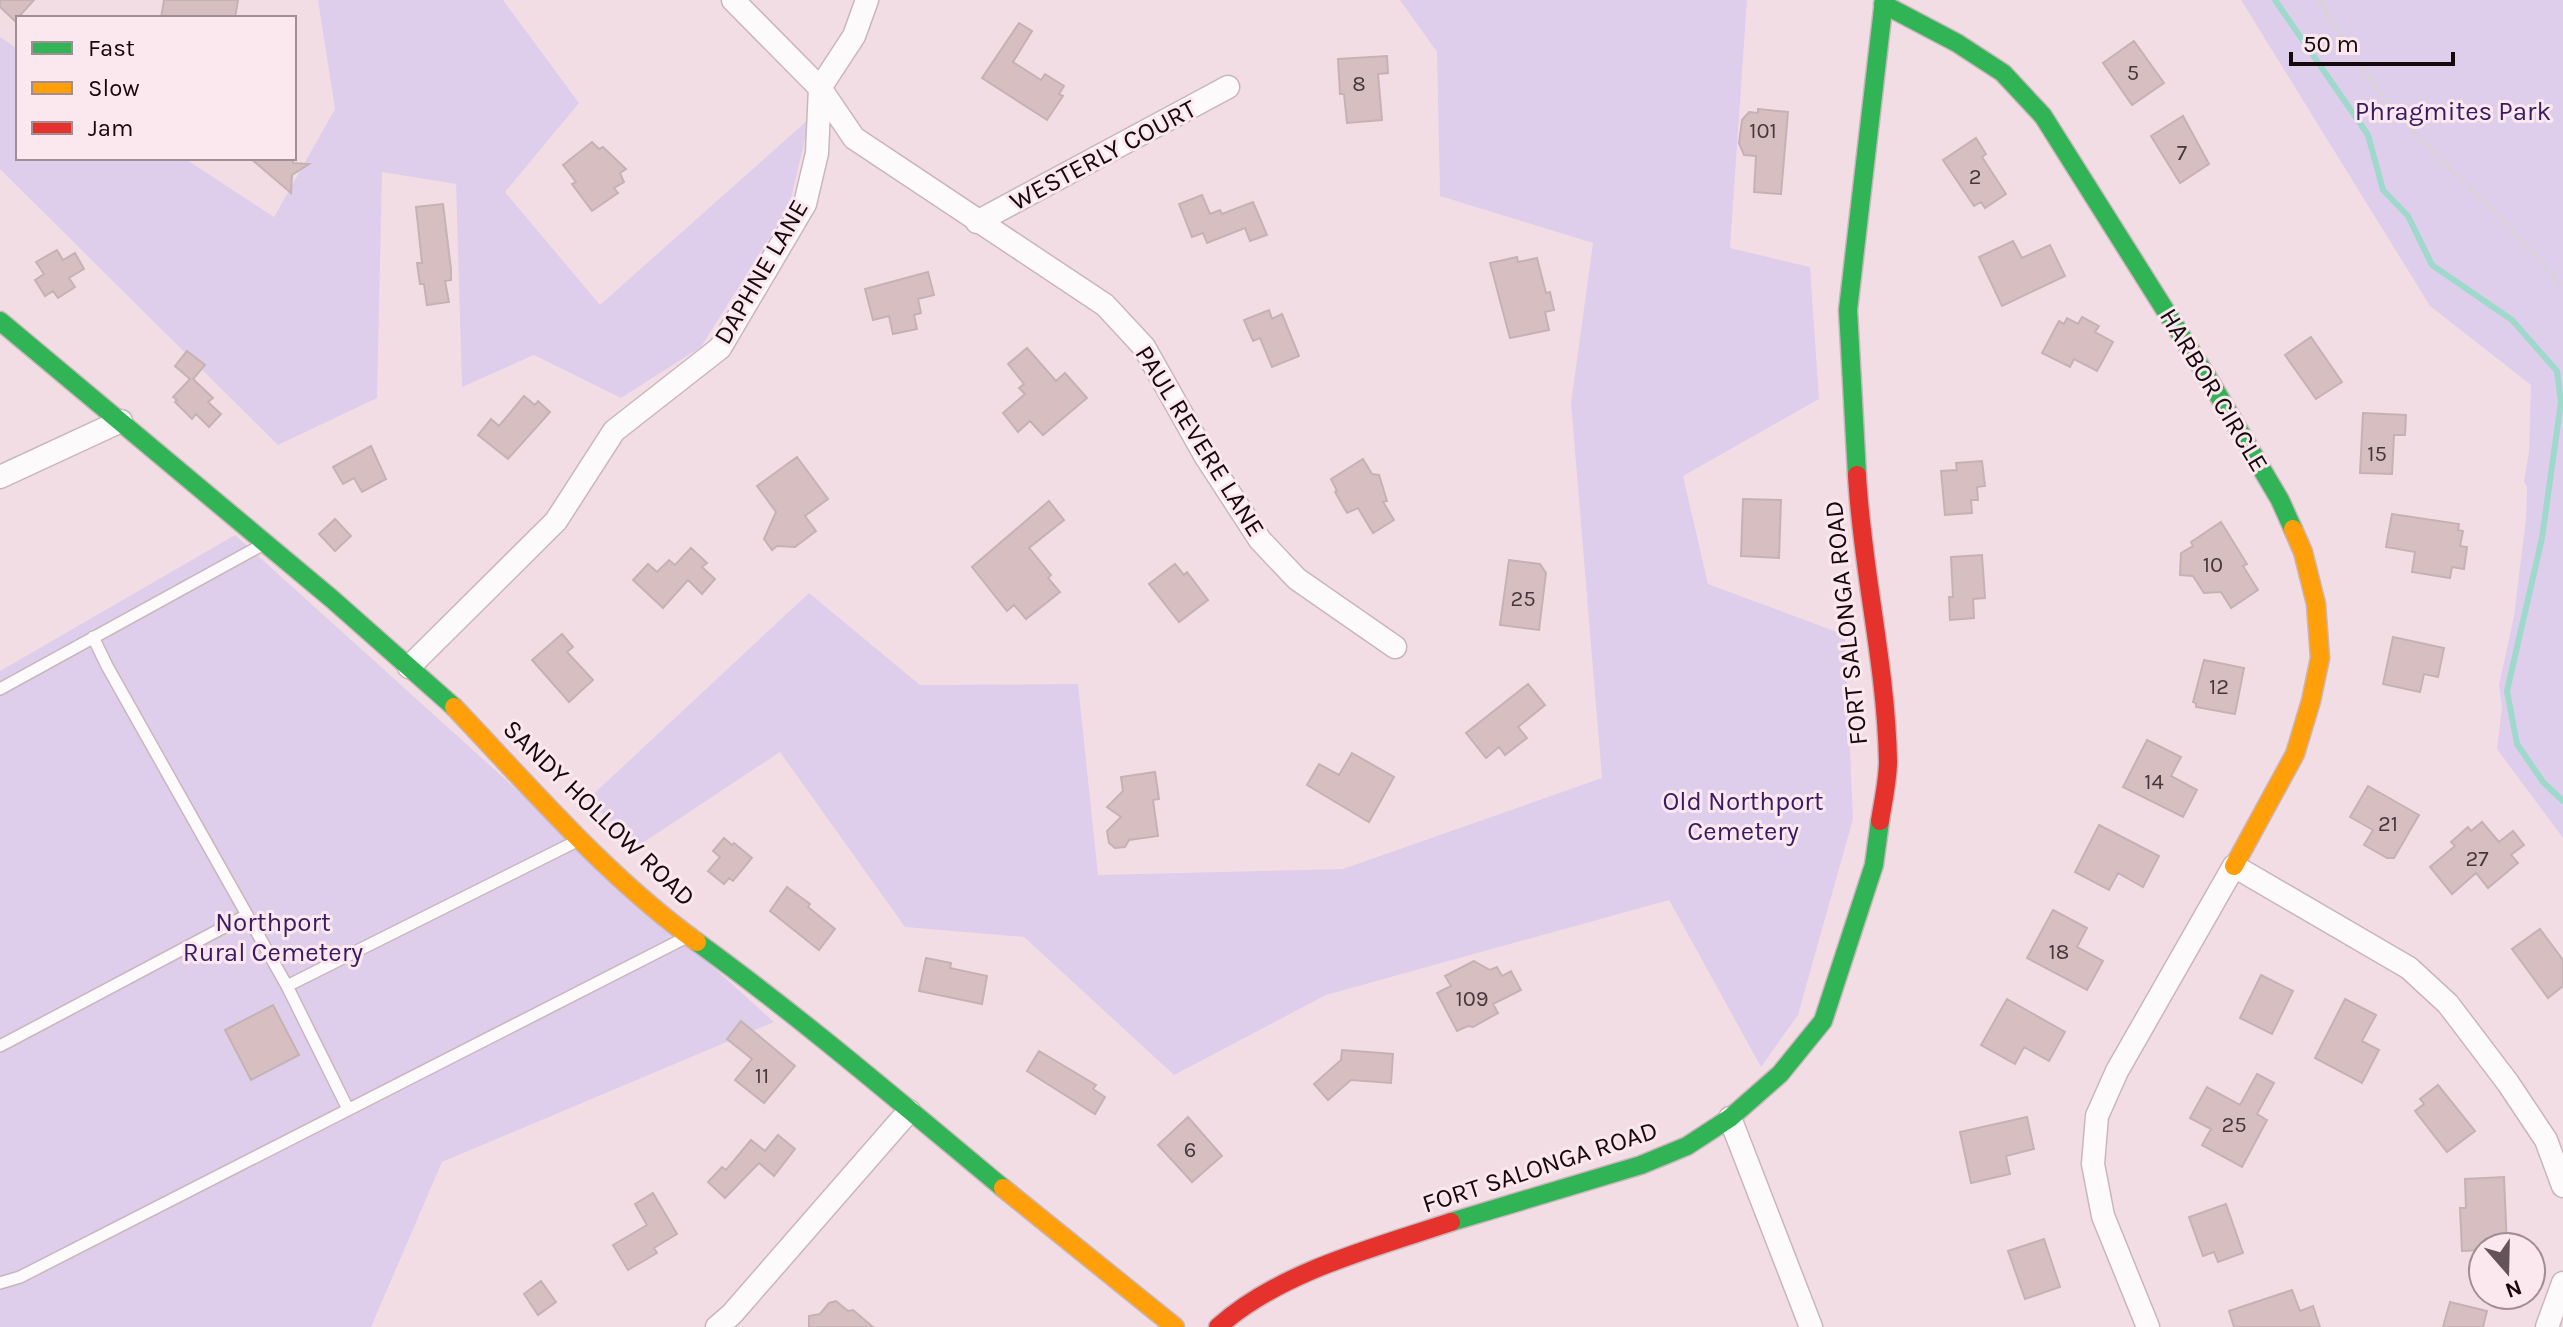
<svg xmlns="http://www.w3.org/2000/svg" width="2563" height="1327" viewBox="0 0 2563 1327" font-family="Karla,sans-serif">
	<rect width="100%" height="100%" fill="#f3dde4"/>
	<!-- green -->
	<path fill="#dfceeb" d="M 318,0 L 503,0 L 579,103 L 505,192 L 600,305 L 810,118 L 789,207 L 701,347 L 621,398 L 534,355 L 462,387 L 456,184 L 382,172 L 377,398 L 278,445 L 0,169 L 0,37 L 18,49 L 18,158 L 184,158 L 274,217 L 335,109 Z
		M 1400,0 L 1747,0 L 1730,248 L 1810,267 L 1819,399 L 1683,476 L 1708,584 L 1845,635 L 1853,819 L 1798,1015 L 1761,1067 L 1669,900 L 1326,995 L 1174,1075 L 1024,937 L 905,927 L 780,752 L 638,846 L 587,800 L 809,593 L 920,685 L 1078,684 L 1098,875 L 1343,869 L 1602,778 L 1571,403 L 1593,243 L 1440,196 L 1437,52 Z
		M 2241,0 L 2563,0 L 2563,838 L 2497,749 L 2502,707 L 2499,685 L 2514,616 L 2526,519 L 2527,488 L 2524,481 L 2529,452 L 2531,385 L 2430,306 Z
		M 235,535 L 774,1022 L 442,1162 L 371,1327 L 0,1327 L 0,671 Z"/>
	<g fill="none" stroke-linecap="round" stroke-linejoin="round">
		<!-- stream -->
		<path stroke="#9fd9cc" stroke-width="6" d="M 2275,0 L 2368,135 L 2383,190 L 2408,216 L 2432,265 L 2512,320 L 2557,371 L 2561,402 L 2542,538 L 2507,691 L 2517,744 L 2543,782 L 2563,801"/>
	</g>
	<!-- building -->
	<path fill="#d6bec1" stroke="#c5b2b5" stroke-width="2" d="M 0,0 L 34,0 L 15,21 L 0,7 Z
		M 164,0 L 238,0 L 235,18 L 161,18 Z
		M 1019,23 L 1032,31 L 1013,62 L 1041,80 L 1045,74 L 1064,86 L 1059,94 L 1063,96 L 1047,120 L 982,78 Z
		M 2134,41 L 2164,83 L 2132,105 L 2103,63 Z
		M 1387,56 L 1388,73 L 1378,74 L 1382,120 L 1347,123 L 1344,94 L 1340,94 L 1338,59 Z
		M 1758,109 L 1788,112 L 1781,194 L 1754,192 L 1756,156 L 1744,155 L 1739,143 L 1742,120 L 1749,112 L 1758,113 Z
		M 2183,116 L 2209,164 L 2180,183 L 2151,136 Z
		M 1976,138 L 1986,154 L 1982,157 L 2006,194 L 1985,208 L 1981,202 L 1974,206 L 1943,160 Z
		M 592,142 L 599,149 L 603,147 L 626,169 L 620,173 L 624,182 L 614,188 L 618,193 L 592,211 L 572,184 L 576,182 L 563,165 Z
		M 250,158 L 293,158 L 293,163 L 309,164 L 292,175 L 291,193 Z
		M 1202,195 L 1210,214 L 1220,210 L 1222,214 L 1253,202 L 1267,235 L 1250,241 L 1245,228 L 1207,243 L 1203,233 L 1192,237 L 1179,204 Z
		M 443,204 L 451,269 L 451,280 L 445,281 L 449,302 L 427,305 L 424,284 L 420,284 L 417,263 L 422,263 L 416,207 Z
		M 2013,241 L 2022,258 L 2050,245 L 2065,276 L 2002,306 L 1979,257 Z
		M 57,250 L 63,260 L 75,253 L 84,269 L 69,278 L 75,287 L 58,298 L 53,291 L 45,296 L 35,280 L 44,274 L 36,262 Z
		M 1517,257 L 1518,262 L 1537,258 L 1546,293 L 1550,292 L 1554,310 L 1545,312 L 1549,330 L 1510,338 L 1490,263 Z
		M 928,272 L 934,295 L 918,299 L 921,313 L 914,315 L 917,329 L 893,334 L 889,316 L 873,320 L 865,289 Z
		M 1269,310 L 1272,319 L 1282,314 L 1299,356 L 1272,367 L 1260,338 L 1253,341 L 1244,320 Z
		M 2082,317 L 2099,326 L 2095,332 L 2113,342 L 2097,371 L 2074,359 L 2070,367 L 2042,353 L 2059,321 L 2064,324 L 2067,318 L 2078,324 Z
		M 2311,337 L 2342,382 L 2316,399 L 2285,355 Z
		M 1027,348 L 1056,381 L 1065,373 L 1087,398 L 1043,435 L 1030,421 L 1018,432 L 1003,413 L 1025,394 L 1019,388 L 1024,384 L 1008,364 Z
		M 187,351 L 205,365 L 193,379 L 213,398 L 208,402 L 221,414 L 209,427 L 196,414 L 192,419 L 175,402 L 177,400 L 173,397 L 190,379 L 175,366 Z
		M 524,396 L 535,405 L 538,401 L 550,412 L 508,459 L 478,435 L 491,419 L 499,426 Z
		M 2363,413 L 2406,415 L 2405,435 L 2394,435 L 2392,474 L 2360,473 Z
		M 371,446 L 386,479 L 362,492 L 354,478 L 343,484 L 333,467 Z
		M 797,457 L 828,499 L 805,516 L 816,531 L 795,547 L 777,546 L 772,550 L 764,539 L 776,512 L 757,486 Z
		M 1363,459 L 1372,474 L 1379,475 L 1387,501 L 1383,502 L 1394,520 L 1373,533 L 1358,508 L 1347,513 L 1335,492 L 1337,491 L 1331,479 Z
		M 1982,461 L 1985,486 L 1977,487 L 1978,500 L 1971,500 L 1972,513 L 1945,515 L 1941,471 L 1957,470 L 1956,463 Z
		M 1743,499 L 1781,500 L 1779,558 L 1741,556 Z
		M 1049,501 L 1064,520 L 1029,548 L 1051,575 L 1048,578 L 1060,592 L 1026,619 L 1014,605 L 1007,611 L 972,567 Z
		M 2392,514 L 2459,524 L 2458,530 L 2463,531 L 2460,546 L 2467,547 L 2464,569 L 2452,567 L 2450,578 L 2412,572 L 2415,552 L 2386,547 Z
		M 335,519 L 351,536 L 335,551 L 319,534 Z
		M 2221,522 L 2247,564 L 2243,566 L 2258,590 L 2231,608 L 2221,592 L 2204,593 L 2193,576 L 2180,575 L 2181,553 L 2193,546 L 2191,542 Z
		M 691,548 L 707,563 L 702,567 L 715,579 L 702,594 L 688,580 L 663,608 L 633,580 L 648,564 L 657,572 L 669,560 L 675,565 Z
		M 1982,555 L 1985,598 L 1973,599 L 1974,618 L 1950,620 L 1949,597 L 1953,597 L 1951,557 Z
		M 1509,560 L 1540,564 L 1546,573 L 1539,630 L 1500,625 Z
		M 1175,564 L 1184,575 L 1187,572 L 1208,600 L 1179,622 L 1149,584 Z
		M 562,634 L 573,647 L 567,652 L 593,680 L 569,702 L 532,660 Z
		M 2393,637 L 2444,648 L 2438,677 L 2424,674 L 2420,692 L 2383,684 Z
		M 2204,660 L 2244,668 L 2235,714 L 2196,707 L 2196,703 L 2193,702 Z
		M 1528,684 L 1545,705 L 1518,727 L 1527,738 L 1505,755 L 1499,747 L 1486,758 L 1466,733 Z
		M 2147,740 L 2181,757 L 2171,776 L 2197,790 L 2183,817 L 2123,787 Z
		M 1352,753 L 1394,777 L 1369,822 L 1307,785 L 1319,764 L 1339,775 Z
		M 1155,772 L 1159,799 L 1153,800 L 1158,836 L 1129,840 L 1125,847 L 1115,848 L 1109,843 L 1107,831 L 1121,817 L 1107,807 L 1123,791 L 1121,777 Z
		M 2368,786 L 2419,815 L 2394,858 L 2387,858 L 2364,845 L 2373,830 L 2350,817 Z
		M 2482,822 L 2499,842 L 2513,831 L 2524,845 L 2511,855 L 2518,863 L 2488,888 L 2476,873 L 2452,894 L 2430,867 L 2455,846 L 2451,842 L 2468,827 L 2471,831 Z
		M 2099,825 L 2159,856 L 2143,887 L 2118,873 L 2109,890 L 2075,872 Z
		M 724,838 L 732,845 L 734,843 L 752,858 L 733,881 L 729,878 L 724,884 L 708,871 L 720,857 L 713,851 Z
		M 787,887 L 810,904 L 808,907 L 835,929 L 819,950 L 770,911 Z
		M 2053,910 L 2087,928 L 2077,947 L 2103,961 L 2087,990 L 2027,958 Z
		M 2540,929 L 2563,960 L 2563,986 L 2548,998 L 2512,949 Z
		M 926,958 L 951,963 L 950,968 L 987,976 L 982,1004 L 919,991 Z
		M 1474,961 L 1490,970 L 1497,967 L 1502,976 L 1511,971 L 1521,990 L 1493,1004 L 1498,1013 L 1473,1027 L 1468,1026 L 1457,1031 L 1437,993 L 1451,986 L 1445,976 Z
		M 2261,975 L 2293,991 L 2272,1034 L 2240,1018 Z
		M 2007,999 L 2065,1032 L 2049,1061 L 2024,1047 L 2015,1064 L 1981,1045 Z
		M 2345,999 L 2376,1015 L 2362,1041 L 2379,1050 L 2362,1083 L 2315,1058 Z
		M 273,1005 L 299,1055 L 251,1080 L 225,1030 Z
		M 741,1021 L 795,1066 L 764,1103 L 735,1080 L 752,1059 L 727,1039 Z
		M 1342,1050 L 1393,1054 L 1391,1083 L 1351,1080 L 1328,1100 L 1314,1084 L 1341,1060 Z
		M 1039,1051 L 1096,1085 L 1093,1089 L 1105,1097 L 1095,1114 L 1027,1071 Z
		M 2257,1074 L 2274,1083 L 2257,1114 L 2267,1120 L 2242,1167 L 2202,1145 L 2211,1129 L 2190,1118 L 2207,1087 L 2240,1105 Z
		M 2438,1085 L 2475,1131 L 2447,1152 L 2415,1111 L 2424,1104 L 2420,1099 Z
		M 1188,1117 L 1222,1156 L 1192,1182 L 1158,1145 Z
		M 2027,1117 L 2034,1149 L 2006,1156 L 2010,1174 L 1971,1183 L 1960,1132 Z
		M 778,1135 L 795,1149 L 774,1176 L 759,1163 L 725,1198 L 708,1182 L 722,1167 L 726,1170 L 751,1140 L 765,1151 Z
		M 2504,1177 L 2507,1247 L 2483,1247 L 2483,1250 L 2462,1251 L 2460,1208 L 2466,1208 L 2465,1179 Z
		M 653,1193 L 677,1234 L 654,1248 L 657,1253 L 628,1270 L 613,1245 L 647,1225 L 635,1204 Z
		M 2226,1204 L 2243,1253 L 2218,1262 L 2214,1252 L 2203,1256 L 2189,1217 Z
		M 2044,1239 L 2060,1287 L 2025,1299 L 2008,1251 Z
		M 541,1281 L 556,1302 L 538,1315 L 524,1294 Z
		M 2292,1290 L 2300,1311 L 2313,1306 L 2320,1327 L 2234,1327 L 2229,1311 Z
		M 836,1301 L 848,1311 L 853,1310 L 873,1327 L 809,1327 L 809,1316 L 820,1314 L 829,1303 Z
		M 2450,1302 L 2487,1311 L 2483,1327 L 2443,1327 Z"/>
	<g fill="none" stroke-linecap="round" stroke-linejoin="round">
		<defs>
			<path id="lane" d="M 93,637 L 107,666 L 287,986 L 348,1109
				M 0,689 L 262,545
				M 287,986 L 577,841
				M 0,1046 L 247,915
				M 0,1283 L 20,1277 L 685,938"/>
			<path id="street" d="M 733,0 L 820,88 L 854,138 L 1105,305 L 1144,347 L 1206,457 L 1260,540 L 1297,579 L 1395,647
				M 977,222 L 1228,87
				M 0,477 L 121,421
				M 409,667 L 556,521 L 614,431 L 720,348 L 805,204 L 817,153 L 820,88 L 854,36 L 867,0
				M 1730,1118 L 1811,1327
				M 717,1327 L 732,1314 L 909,1111
				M 2148,1327 L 2103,1216 L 2093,1164 L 2097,1116 L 2117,1071 L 2234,866 L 2409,968 L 2448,1004 L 2508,1083 L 2546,1140 L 2563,1186
				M 2547,1327 L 2563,1283"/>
			<path id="fast" d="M 1883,4 L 1957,43 L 2003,73 L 2043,116 L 2211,383 L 2280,500 L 2293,529
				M 0,321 L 332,599 L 454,707
				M 1857,475 L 1848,310 L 1884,0
				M 697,942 C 803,1019 902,1104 1003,1188
				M 1451,1222 L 1641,1165 L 1687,1146 L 1730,1118 L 1780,1074 L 1823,1021 L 1874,865 L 1880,821"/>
			<path id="slow" d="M 454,707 C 531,788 606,876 697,942
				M 2234,866 L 2295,754 L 2311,701 L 2320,658 L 2316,604 L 2303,552 L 2293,529
				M 1003,1188 L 1175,1327"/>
			<path id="jam" d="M 1857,475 C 1862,570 1886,664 1888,761 C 1888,780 1883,802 1880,821
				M 1218,1327 C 1279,1272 1373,1248 1451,1222"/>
		</defs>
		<!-- lane casing -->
		<use href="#lane" stroke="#c9b6bc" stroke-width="14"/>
		<!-- street casing -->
		<use href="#street" stroke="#c9b6bc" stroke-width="25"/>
		<!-- fast casing -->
		<use href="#fast" stroke="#c9b6bc" stroke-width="21"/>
		<!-- slow casing -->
		<use href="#slow" stroke="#c9b6bc" stroke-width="21"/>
		<!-- jam casing -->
		<use href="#jam" stroke="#c9b6bc" stroke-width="21"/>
		<!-- path -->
		<path stroke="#d9d3d5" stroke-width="4" stroke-dasharray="6 4" stroke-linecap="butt" d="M 2319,0 L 2353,57 L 2389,104 L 2440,159 L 2507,224 L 2563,288"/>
		<!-- lane -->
		<use href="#lane" stroke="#fdfafb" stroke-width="11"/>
		<!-- street -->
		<use href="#street" stroke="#fdfafb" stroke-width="22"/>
		<!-- fast -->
		<use href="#fast" stroke="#30b455" stroke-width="18"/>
		<!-- slow -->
		<use href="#slow" stroke="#ff9f0a" stroke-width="18"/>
		<!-- jam -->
		<use href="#jam" stroke="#e5322d" stroke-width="18"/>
	</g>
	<g text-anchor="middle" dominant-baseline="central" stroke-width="6" stroke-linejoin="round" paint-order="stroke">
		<!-- number labels -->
		<g font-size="22" fill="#47363b">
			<text x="2133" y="73">5</text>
			<text x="1359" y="84">8</text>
			<text x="1763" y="131">101</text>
			<text x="2182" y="153">7</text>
			<text x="1975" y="177">2</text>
			<text x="2377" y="454">15</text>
			<text x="2213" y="565">10</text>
			<text x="1523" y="599">25</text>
			<text x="2219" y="687">12</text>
			<text x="2154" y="782">14</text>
			<text x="2388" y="824">21</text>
			<text x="2477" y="859">27</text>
			<text x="2059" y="952">18</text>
			<text x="1472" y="999">109</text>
			<text x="762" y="1076">11</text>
			<text x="2234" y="1125">25</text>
			<text x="1190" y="1150">6</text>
		</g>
		<!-- park labels -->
		<g font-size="26" fill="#391b65" stroke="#fbe8ee">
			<text x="2453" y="111">Phragmites Park</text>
			<text x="1743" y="801">Old Northport<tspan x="1743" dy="30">Cemetery</tspan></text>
			<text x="273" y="922">Northport<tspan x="273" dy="30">Rural Cemetery</tspan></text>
		</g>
		<!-- street labels -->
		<g font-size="26" fill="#17080e" stroke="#fbe8ee">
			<text transform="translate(1103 155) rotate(-28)">WESTERLY COURT</text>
			<text transform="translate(761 272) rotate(-60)">DAPHNE LANE</text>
			<text transform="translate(2214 390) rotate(59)">HARBOR CIRCLE</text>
			<text transform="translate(1200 441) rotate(58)">PAUL REVERE LANE</text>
			<text transform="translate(1846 623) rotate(-96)">FORT SALONGA ROAD</text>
			<text transform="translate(599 813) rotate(44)">SANDY HOLLOW ROAD</text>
			<text transform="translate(1540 1167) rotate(-18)">FORT SALONGA ROAD</text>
		</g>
	</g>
	<!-- legend -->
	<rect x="16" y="16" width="280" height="144" fill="#fbe8ee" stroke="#a08e94" stroke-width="2"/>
	<rect x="32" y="42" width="40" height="12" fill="#30b455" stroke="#a08e94" stroke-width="2"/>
	<text x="88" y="56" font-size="24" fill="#17080e">Fast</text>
	<rect x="32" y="82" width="40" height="12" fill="#ff9f0a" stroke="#a08e94" stroke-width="2"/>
	<text x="88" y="96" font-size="24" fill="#17080e">Slow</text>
	<rect x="32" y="122" width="40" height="12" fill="#e5322d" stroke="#a08e94" stroke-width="2"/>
	<text x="88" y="136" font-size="24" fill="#17080e">Jam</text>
	<!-- north arrow -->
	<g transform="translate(2507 1271) rotate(160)"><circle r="38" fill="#fbe8ee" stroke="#a08e94" stroke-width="2"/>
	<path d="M0-6L14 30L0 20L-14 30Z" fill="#645359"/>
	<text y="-12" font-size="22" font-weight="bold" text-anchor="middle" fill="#17080e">N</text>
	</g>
	<!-- scale -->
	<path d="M2291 52v12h162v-12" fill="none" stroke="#17080e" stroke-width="4"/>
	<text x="2303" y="52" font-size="24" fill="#17080e" stroke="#fbe8ee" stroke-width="6" paint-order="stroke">50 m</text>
</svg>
